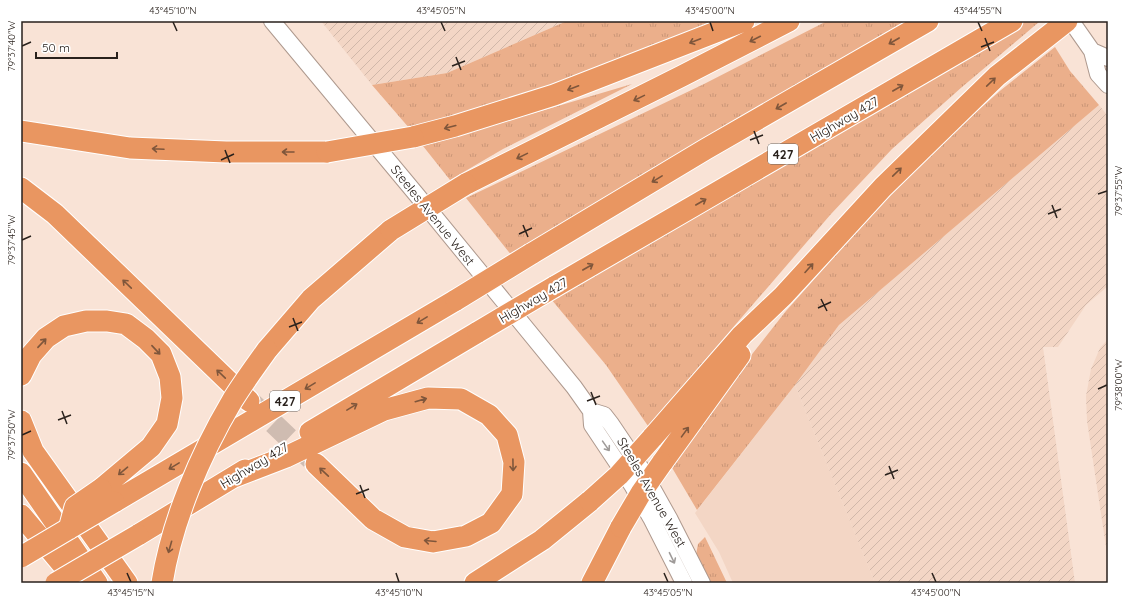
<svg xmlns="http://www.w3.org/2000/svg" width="1129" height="604" viewBox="0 0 1129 604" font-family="Quicksand,sans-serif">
	<defs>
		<pattern id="industrial-furrows" width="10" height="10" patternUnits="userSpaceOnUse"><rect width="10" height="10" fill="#f3d6c5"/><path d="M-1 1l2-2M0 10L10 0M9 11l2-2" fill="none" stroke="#d0b7a9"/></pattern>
		<pattern id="grass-tufts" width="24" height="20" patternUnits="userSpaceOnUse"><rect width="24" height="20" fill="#ebaf8b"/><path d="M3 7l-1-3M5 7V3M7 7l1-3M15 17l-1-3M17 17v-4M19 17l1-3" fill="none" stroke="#ca9677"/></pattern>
	</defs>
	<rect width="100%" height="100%" fill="#f9e3d6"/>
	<!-- built -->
	<path fill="#f3d6c5" d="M 795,385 L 867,563 L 875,583 L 733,583 L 719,552 L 695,513 Z"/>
	<!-- industrial -->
	<path fill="url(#industrial-furrows)" d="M 321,21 L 567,21 L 447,73 L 372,85 Z
		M 1099,105 L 1108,116 L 1108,286 L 1086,305 L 1058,347 L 1043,347 L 1075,583 L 875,583 L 795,385 L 839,325 Z
		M 1108,339 L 1108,560 L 1087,421 L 1086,396 L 1091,369 L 1100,348 Z"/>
	<!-- grass -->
	<path fill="url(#grass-tufts)" d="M 567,21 L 718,21 L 548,89 L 410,129 L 372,85 L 447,73 Z
		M 827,21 L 913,21 L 512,256 L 466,198 L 704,84 Z
		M 1023,21 L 1039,22 L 962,87 L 892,149 L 831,214 L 648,426 L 606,365 L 551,299 Z
		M 1055,47 L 1070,71 L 1099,105 L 839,325 L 795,385 L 697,510 L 671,466 L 742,367 L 786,311 L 891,193 L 949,136 L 1001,90 Z
		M 632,84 L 503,149 L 450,180 L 423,146 Z
		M 705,537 L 727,583 L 709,583 L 696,555 L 698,544 Z"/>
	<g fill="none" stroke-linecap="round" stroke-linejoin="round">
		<!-- motorway-tunnel -->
		<path stroke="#cfbcb1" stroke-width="21" stroke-dasharray="21 10" stroke-linecap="butt" d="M 251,402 L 314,462"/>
		<defs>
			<path id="secondary" d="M 272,21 L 416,194 L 574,387 L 591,411 L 592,425 L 632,485 L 651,518 L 684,583
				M 1071,21 L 1092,51 L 1098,74 L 1108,85
				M 1092,51 L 1108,58
				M 591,411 L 604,415 L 611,424 L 642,470 L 670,520 L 702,583"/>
			<path id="motorway" d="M 21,131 L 130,148 L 226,152 L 327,152
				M 413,137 L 455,126 L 554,95 L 744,21
				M 466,184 L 682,76 L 789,21
				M 21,188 L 55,214 L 249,401
				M 531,254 L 706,149 L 928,21
				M 554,287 L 1012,21
				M 267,350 L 311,299 L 391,230
				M 21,375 L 31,355 L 46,338 L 64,326 L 86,321 L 107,321 L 126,324 L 146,339 L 161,354 L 170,377 L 172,398 L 167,424 L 151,447 L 101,489
				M 21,421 L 33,451 L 127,583
				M 310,432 L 478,332
				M 652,438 L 742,335 L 783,296 L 883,187 L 997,76 L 1067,21
				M 662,463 L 740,355
				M 21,473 L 97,583
				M 234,477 L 286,457 L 384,410 L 428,398 L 461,399 L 489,415 L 507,435 L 514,462 L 512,494 L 491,523 L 466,536 L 433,542 L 405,537 L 373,519 L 316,464
				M 114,502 L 456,300
				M 21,515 L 78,583
				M 138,535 L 245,470
				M 475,583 L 542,540 L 590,501
				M 592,583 L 621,527"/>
		</defs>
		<!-- secondary casing -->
		<use href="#secondary" stroke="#ae998e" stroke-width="18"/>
		<!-- motorway casing -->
		<use href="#motorway" stroke="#fff" stroke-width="23"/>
		<!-- secondary -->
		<use href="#secondary" stroke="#fff" stroke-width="16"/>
		<!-- motorway -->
		<use href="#motorway" stroke="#e99661" stroke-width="21"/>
		<defs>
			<path id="motorway-bridge" d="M 327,152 L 413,137
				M 391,230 L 466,184
				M 456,300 L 531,254
				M 478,332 L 554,287
				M 590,501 L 619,475 L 652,438
				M 621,527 L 641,493 L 662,463
				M 69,529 L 75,507 L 101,489
				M 21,557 L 114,502
				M 56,583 L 138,535
				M 162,583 C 172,521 200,455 232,401 C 243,383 255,367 267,350"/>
		</defs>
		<!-- motorway-bridge casing -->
		<use href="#motorway-bridge" stroke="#fff" stroke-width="23" stroke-linecap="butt"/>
		<!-- motorway-bridge -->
		<use href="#motorway-bridge" stroke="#e99661" stroke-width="21"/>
	</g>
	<!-- one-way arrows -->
	<defs><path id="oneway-shaft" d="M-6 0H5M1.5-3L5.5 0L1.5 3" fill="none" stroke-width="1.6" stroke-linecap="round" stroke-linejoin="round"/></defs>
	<g stroke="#7f563b">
		<use href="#oneway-shaft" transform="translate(755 39) rotate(153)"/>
		<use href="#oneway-shaft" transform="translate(695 41) rotate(159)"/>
		<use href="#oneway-shaft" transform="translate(894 41) rotate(150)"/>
		<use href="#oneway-shaft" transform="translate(991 82) rotate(-44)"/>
		<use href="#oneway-shaft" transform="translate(573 88) rotate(159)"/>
		<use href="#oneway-shaft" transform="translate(898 88) rotate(-30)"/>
		<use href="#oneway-shaft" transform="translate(639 98) rotate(154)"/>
		<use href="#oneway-shaft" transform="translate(781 106) rotate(150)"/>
		<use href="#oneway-shaft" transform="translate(450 127) rotate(165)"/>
		<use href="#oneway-shaft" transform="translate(158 149) rotate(-177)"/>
		<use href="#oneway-shaft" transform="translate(288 152) rotate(180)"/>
		<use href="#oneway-shaft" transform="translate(522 156) rotate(154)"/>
		<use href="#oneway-shaft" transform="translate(897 172) rotate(-44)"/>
		<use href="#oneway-shaft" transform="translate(657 179) rotate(149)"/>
		<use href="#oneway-shaft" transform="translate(701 202) rotate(-30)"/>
		<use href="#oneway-shaft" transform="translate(588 267) rotate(-30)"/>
		<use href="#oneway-shaft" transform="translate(809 268) rotate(-48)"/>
		<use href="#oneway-shaft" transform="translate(127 284) rotate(-136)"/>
		<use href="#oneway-shaft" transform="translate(422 320) rotate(149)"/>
		<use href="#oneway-shaft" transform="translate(42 343) rotate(-47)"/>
		<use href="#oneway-shaft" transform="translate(156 350) rotate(47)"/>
		<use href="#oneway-shaft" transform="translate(221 374) rotate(-136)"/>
		<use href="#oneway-shaft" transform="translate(310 386) rotate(149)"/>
		<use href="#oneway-shaft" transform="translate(421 400) rotate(-16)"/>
		<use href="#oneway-shaft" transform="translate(352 407) rotate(-31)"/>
		<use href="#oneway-shaft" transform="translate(685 432) rotate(-54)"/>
		<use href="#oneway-shaft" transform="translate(513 465) rotate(89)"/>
		<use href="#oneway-shaft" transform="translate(174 466) rotate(149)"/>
		<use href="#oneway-shaft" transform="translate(123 471) rotate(140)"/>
		<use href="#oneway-shaft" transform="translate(324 472) rotate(-137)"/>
		<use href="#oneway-shaft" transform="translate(430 541) rotate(-175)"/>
		<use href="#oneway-shaft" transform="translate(170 547) rotate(106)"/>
	</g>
	<g stroke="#9f9b99">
		<use href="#oneway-shaft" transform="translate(606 446) rotate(55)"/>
		<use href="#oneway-shaft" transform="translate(672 558) rotate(64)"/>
	</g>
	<!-- ticks -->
	<path fill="none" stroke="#29211c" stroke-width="1.5" d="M 173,22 L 177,31M 441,22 L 445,31M 710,22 L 713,31M 978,22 L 982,31M 985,38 L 990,51M 22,46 L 31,42M 981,47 L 994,42M 456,57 L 461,70M 452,66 L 465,61M 754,131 L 759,144M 750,140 L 763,135M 225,150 L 230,163M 221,160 L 234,154M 1098,194 L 1107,191M 1052,205 L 1057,218M 1048,214 L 1061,209M 523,225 L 528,237M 519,234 L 532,228M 22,240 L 31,236M 821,299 L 827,311M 818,308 L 831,302M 293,318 L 298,331M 289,327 L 302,322M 1098,389 L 1107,385M 591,392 L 596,405M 587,401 L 600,396M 62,411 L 67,424M 58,420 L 71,415M 22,435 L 31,431M 889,466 L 894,479M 885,475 L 898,470M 360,485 L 365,498M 356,494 L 369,489M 127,573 L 131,582M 396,573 L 399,582M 664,573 L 668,582M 932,573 L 936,582"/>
	<g text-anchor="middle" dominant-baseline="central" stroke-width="4" stroke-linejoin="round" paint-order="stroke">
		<!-- shield labels -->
		<g fill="#fff" stroke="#696460" stroke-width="1">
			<rect x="768" y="144" width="30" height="20" rx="3"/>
			<rect x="270" y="391" width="30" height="20" rx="3"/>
		</g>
		<g font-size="12" font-weight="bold" fill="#29211c">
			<text x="783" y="154">427</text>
			<text x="285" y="401">427</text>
		</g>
		<!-- street labels -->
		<g font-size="13" fill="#29211c" stroke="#fff">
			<text transform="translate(844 119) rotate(-30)">Highway 427</text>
			<text transform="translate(433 215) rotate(51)">Steeles Avenue West</text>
			<text transform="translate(533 300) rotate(-30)">Highway 427</text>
			<text transform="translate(254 465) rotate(-31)">Highway 427</text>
			<text transform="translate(652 492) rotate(60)">Steeles Avenue West</text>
		</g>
	</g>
	<!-- border -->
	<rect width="1129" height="604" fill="none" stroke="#ffffff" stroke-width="44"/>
	<!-- scale -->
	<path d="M36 52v6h81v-6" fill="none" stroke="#29211c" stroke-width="2"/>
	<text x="42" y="52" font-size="12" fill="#29211c" stroke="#ffffff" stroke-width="3" paint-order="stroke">50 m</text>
	<rect x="22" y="22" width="1085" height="560" fill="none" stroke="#29211c" stroke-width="1.5"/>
	<g font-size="10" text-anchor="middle" fill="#29211c">
		<text x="173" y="14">43°45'10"N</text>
		<text x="441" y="14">43°45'05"N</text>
		<text x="710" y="14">43°45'00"N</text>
		<text x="978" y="14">43°44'55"N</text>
		<text transform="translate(11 46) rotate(-90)" y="4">79°37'40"W</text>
		<text transform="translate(1118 191) rotate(-90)" y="4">79°37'55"W</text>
		<text transform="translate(11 240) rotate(-90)" y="4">79°37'45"W</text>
		<text transform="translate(1118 385) rotate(-90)" y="4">79°38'00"W</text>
		<text transform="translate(11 435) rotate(-90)" y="4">79°37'50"W</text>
		<text x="131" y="596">43°45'15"N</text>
		<text x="399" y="596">43°45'10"N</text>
		<text x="668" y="596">43°45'05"N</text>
		<text x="936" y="596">43°45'00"N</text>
	</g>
</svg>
